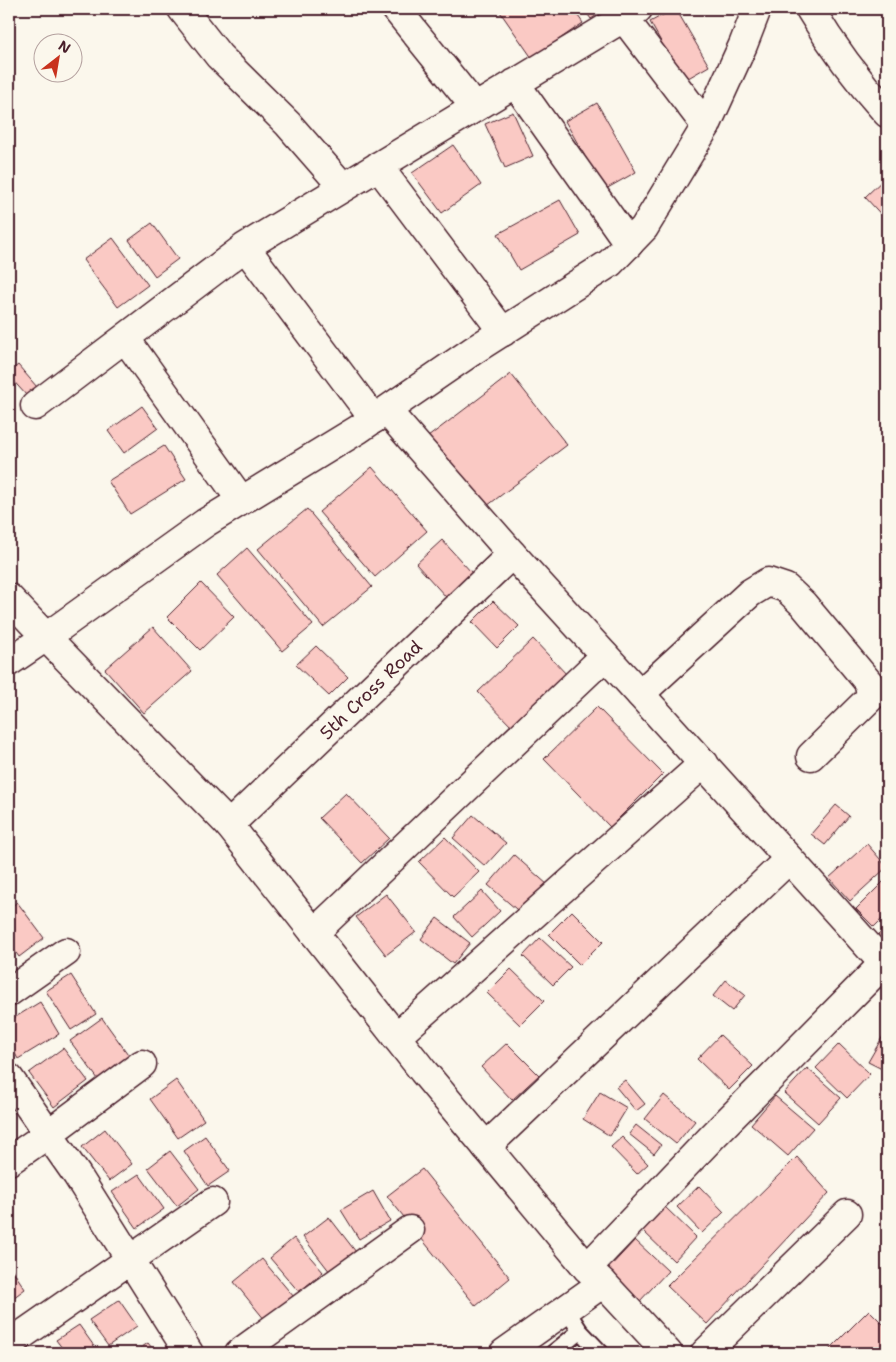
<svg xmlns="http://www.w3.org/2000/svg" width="896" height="1362" viewBox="0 0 896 1362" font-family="'Shantell Sans',sans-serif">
	<rect width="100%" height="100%" fill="#fbf7ec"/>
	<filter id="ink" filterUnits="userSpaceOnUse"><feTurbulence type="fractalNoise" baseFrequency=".02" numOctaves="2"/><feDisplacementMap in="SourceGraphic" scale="10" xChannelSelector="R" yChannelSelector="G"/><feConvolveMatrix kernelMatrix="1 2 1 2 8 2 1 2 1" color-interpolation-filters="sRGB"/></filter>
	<g filter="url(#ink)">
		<!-- building -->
		<path fill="#fac9c4" stroke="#4a1f2b" d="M 498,9 L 573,9 L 583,23 L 532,58 Z
			M 584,9 L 606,9 L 591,19 Z
			M 674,9 L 676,9 L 709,66 L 683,81 L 650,22 Z
			M 597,103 L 636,172 L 604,190 L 565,121 Z
			M 513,112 L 533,156 L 505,168 L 485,124 Z
			M 453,145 L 481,185 L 442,213 L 412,173 Z
			M 887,176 L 887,221 L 865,197 Z
			M 560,200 L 580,235 L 519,270 L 498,234 Z
			M 152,223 L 178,259 L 155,276 L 129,240 Z
			M 113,238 L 148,285 L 118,307 L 83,260 Z
			M 18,365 L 37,387 L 27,396 L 9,376 L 9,372 Z
			M 511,374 L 567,445 L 483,509 L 428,437 Z
			M 142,406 L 158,428 L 124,453 L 108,431 Z
			M 164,446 L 186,479 L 130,514 L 108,481 Z
			M 372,467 L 427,531 L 375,577 L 319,512 Z
			M 307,509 L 372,587 L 323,627 L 258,549 Z
			M 442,540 L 472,573 L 446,597 L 416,564 Z
			M 247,548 L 313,625 L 282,651 L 217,575 Z
			M 201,583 L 234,617 L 200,650 L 167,617 Z
			M 493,601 L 519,626 L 497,648 L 472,622 Z
			M 153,627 L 192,671 L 144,713 L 105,669 Z
			M 533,639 L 569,677 L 514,729 L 478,692 Z
			M 316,646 L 348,677 L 329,696 L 296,665 Z
			M 597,707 L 663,774 L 610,827 L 544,759 Z
			M 346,793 L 389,838 L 362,863 L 319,818 Z
			M 836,805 L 849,816 L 825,845 L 811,834 Z
			M 473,815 L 506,843 L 485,866 L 453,838 Z
			M 445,837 L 479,872 L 453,897 L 419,862 Z
			M 867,844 L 887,867 L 850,901 L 829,878 Z
			M 514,855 L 548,885 L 523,915 L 488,885 Z
			M 887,878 L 887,914 L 874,927 L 856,909 Z
			M 482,891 L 500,911 L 472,937 L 454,917 Z
			M 386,894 L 416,932 L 386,955 L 356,917 Z
			M 17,902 L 44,938 L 19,957 L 9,943 L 9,909 Z
			M 572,911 L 603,942 L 580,965 L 549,934 Z
			M 437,918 L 470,943 L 453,964 L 421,939 Z
			M 887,927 L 887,949 L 876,937 Z
			M 540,938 L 571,967 L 553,985 L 523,956 Z
			M 511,969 L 544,1001 L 520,1025 L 487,993 Z
			M 71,975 L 96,1014 L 71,1030 L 46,991 Z
			M 726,980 L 745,995 L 732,1011 L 713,996 Z
			M 40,1002 L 59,1034 L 18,1059 L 9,1043 L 9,1021 Z
			M 102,1018 L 130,1057 L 98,1079 L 70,1041 Z
			M 720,1035 L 753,1066 L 729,1090 L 697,1059 Z
			M 883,1036 L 887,1038 L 887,1065 L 884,1070 L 868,1062 Z
			M 507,1043 L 539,1075 L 512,1100 L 481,1067 Z
			M 839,1044 L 870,1074 L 847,1098 L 816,1068 Z
			M 63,1048 L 88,1081 L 54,1107 L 29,1073 Z
			M 807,1068 L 841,1098 L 818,1123 L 784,1093 Z
			M 176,1080 L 204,1120 L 178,1138 L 150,1099 Z
			M 625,1080 L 645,1104 L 636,1111 L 616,1087 Z
			M 600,1092 L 627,1108 L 610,1136 L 583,1119 Z
			M 664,1095 L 695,1121 L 676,1144 L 645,1119 Z
			M 775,1096 L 813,1128 L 788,1156 L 751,1124 Z
			M 636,1125 L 661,1145 L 654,1154 L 629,1134 Z
			M 105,1129 L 132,1164 L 109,1181 L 82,1147 Z
			M 205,1136 L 230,1171 L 208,1186 L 184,1151 Z
			M 622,1137 L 648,1164 L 637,1174 L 611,1147 Z
			M 170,1151 L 199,1189 L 177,1206 L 148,1168 Z
			M 797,1157 L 829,1193 L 707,1324 L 667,1286 Z
			M 422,1169 L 510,1278 L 476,1306 L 387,1196 Z
			M 139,1174 L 164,1209 L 137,1228 L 112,1192 Z
			M 699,1186 L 724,1212 L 702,1233 L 677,1207 Z
			M 373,1191 L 390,1221 L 359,1239 L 341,1210 Z
			M 664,1206 L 696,1237 L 674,1261 L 641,1229 Z
			M 329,1217 L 356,1252 L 330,1272 L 303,1237 Z
			M 294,1238 L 323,1272 L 299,1292 L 270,1258 Z
			M 635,1240 L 668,1271 L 639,1302 L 606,1271 Z
			M 262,1259 L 294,1297 L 265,1320 L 234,1282 Z
			M 9,1265 L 25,1289 L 9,1301 Z
			M 119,1300 L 137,1326 L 108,1346 L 89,1320 Z
			M 869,1310 L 887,1328 L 887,1353 L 826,1353 Z
			M 79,1325 L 99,1353 L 66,1353 L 56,1340 Z
			M 148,1343 L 156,1353 L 133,1353 Z"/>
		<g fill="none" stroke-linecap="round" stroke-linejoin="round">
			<defs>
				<path id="lane" d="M 580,1331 L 601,1353
					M 553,1353 L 580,1331 L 566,1309"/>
				<path id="street" d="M 182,9 L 219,56 L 288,124 L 343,187
					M 396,9 L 475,107
					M 810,9 C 832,46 858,81 887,113
					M 623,17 L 706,126
					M 515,83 L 629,244
					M 378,166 L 503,332
					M 245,247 L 374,419
					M 125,338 L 241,500
					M 35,406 L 245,247 L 638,9
					M 9,598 L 46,637 L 9,662
					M 640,694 L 750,593 L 768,582 L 786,588 L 803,604 L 869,683 L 871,697 L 811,756
					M 229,825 L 512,554
					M 314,933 L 605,656
					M 9,992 L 66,952
					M 396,1037 L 704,763
					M 9,1078 L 77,1175 L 189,1353
					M 486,1147 L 789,859
					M 9,1161 L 48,1134 L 142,1064
					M 587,1268 L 713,1136 L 884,963
					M 9,1344 L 213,1202
					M 239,1353 L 410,1230
					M 504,1353 L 603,1283
					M 705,1353 L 847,1214"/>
				<path id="secondary" d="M 387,411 L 512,554 L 640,694 L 887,967
					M 668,1353 L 603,1283 L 587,1268 L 423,1071 L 229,825 L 46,637 L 205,523 L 359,429 L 474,350 L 610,263 L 644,228 L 706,126 L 743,45 L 757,9"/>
			</defs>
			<!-- lane casing -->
			<use href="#lane" stroke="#4a1f2b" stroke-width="19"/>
			<!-- street casing -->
			<use href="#street" stroke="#4a1f2b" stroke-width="31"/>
			<!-- secondary casing -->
			<use href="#secondary" stroke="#4a1f2b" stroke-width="31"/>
			<!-- lane -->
			<use href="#lane" stroke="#fbf7ec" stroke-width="15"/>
			<!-- street -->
			<use href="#street" stroke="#fbf7ec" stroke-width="28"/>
			<!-- secondary -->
			<use href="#secondary" stroke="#fbf7ec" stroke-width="28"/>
		</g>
	</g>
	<g text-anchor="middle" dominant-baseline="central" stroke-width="4" stroke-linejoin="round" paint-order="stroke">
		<!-- street labels -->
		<g font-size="18" fill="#4a1f2b" stroke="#fbf7ec">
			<text transform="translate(371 690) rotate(-44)">5th Cross Road</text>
		</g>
	</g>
	<!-- margin -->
	<rect width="896" height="1362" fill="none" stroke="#fbf7ec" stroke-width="30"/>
	<rect x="15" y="15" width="866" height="1332" fill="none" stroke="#4a1f2b" stroke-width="2" filter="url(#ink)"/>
	<!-- north arrow -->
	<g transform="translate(58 58) rotate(31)"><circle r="24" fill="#fbf7ec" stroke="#b4a19f"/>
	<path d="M0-4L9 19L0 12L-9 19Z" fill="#c8321e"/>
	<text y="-8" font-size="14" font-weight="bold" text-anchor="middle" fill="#4a1f2b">N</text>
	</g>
</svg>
